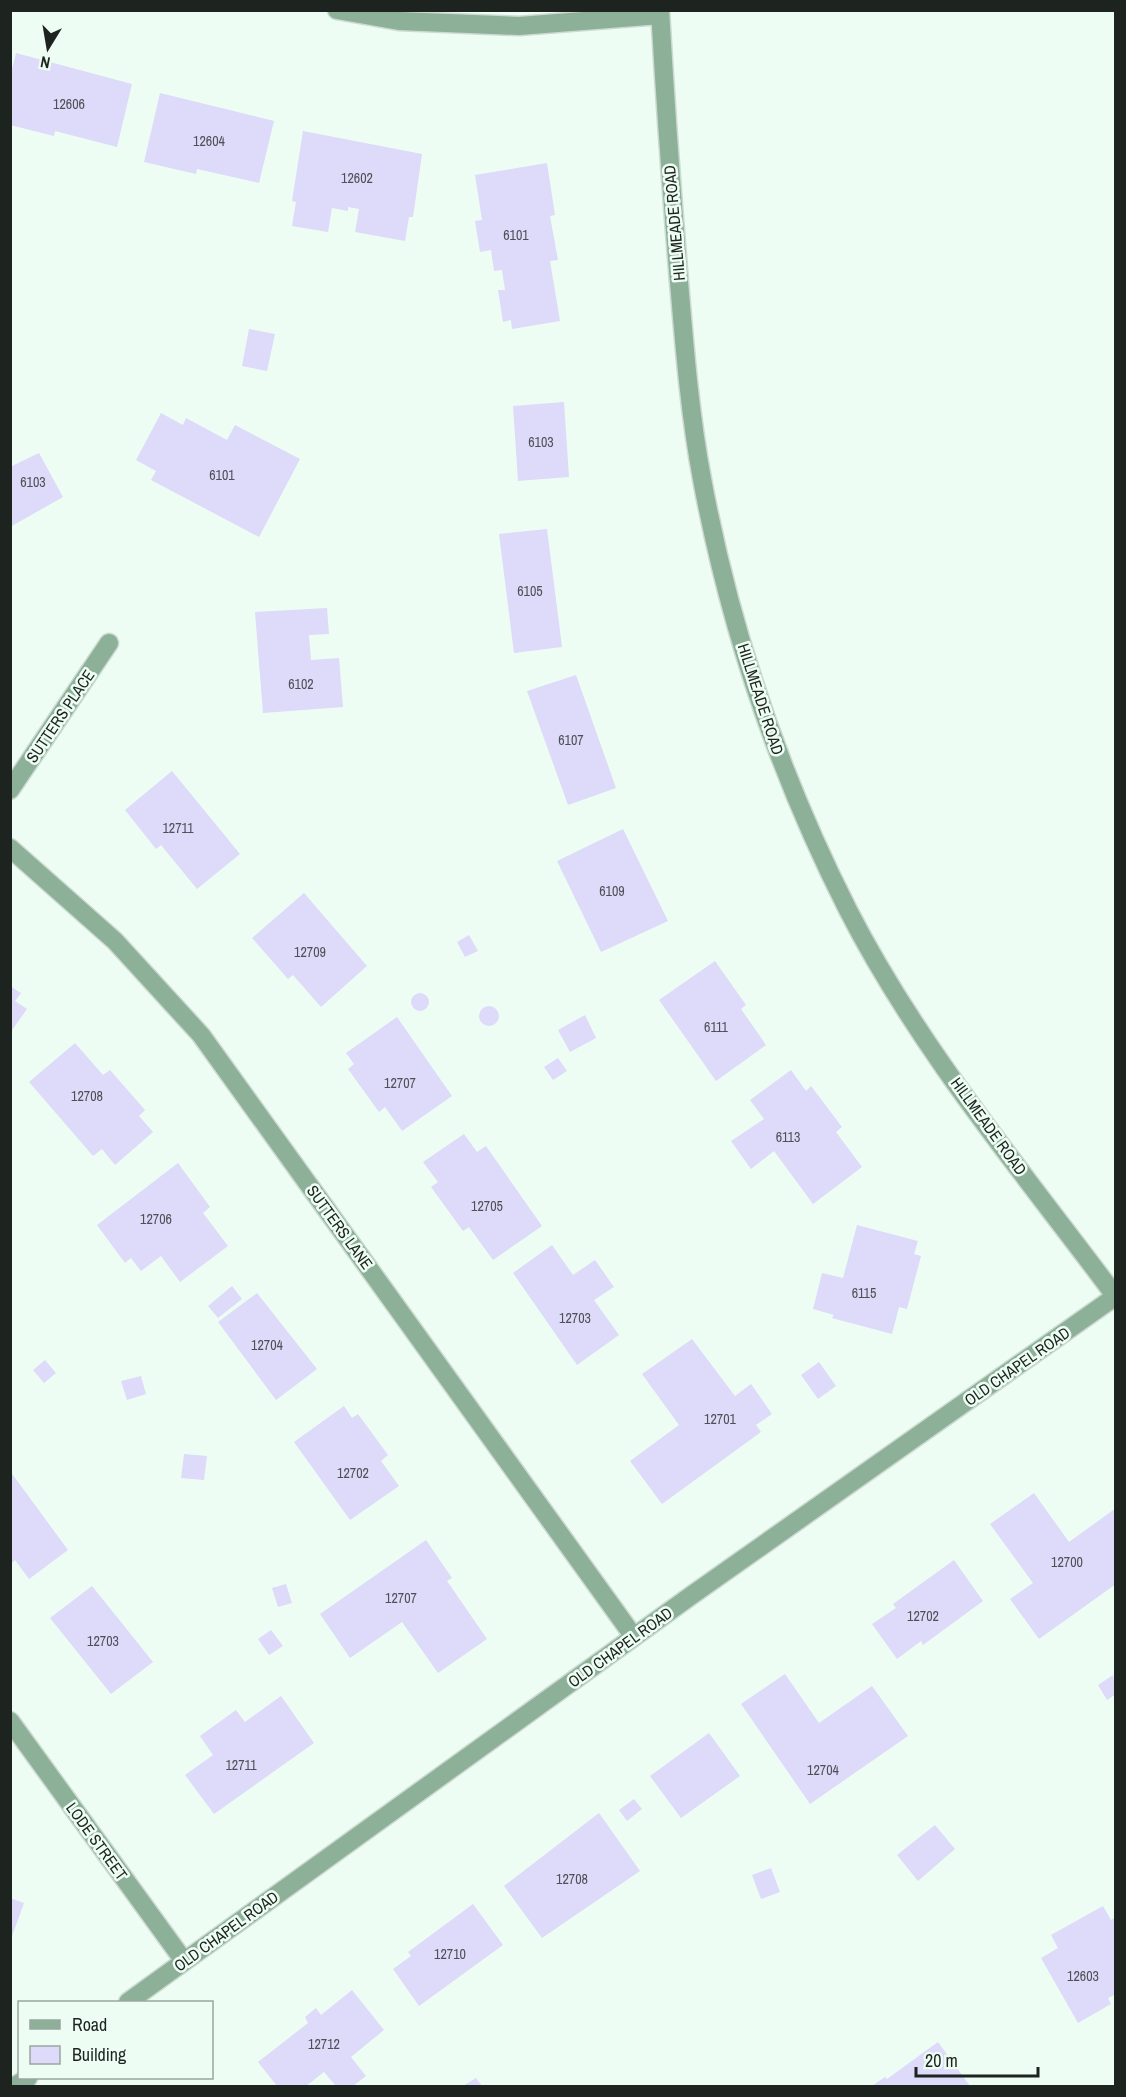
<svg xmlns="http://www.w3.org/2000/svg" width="1126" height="2097" viewBox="0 0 1126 2097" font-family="'Archivo Narrow',sans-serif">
	<rect width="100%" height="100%" fill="#eefdf3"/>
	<!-- building -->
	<path fill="#dddafa" d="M 16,53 L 132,84 L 117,147 L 55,131 L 54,136 L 10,125 L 10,77 Z
		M 160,93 L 274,121 L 259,183 L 197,169 L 196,174 L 144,162 Z
		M 303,131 L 422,154 L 413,217 L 409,217 L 405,241 L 355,232 L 359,209 L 348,207 L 348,211 L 332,208 L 328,232 L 292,226 L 296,202 L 292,201 Z
		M 547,163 L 555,215 L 550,216 L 558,260 L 550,261 L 560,321 L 512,329 L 511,320 L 503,322 L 498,290 L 505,290 L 502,270 L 494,271 L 491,250 L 480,252 L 475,221 L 482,220 L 475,175 Z
		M 249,329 L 275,334 L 267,371 L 242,366 Z
		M 564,402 L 569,477 L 518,481 L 513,406 Z
		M 161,413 L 183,425 L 186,418 L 227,440 L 235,425 L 300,459 L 259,537 L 151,480 L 156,471 L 136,460 Z
		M 39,453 L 63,497 L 10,527 L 10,467 Z
		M 547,529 L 562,647 L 514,653 L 499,534 Z
		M 327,608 L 329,634 L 309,635 L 311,660 L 339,658 L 343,707 L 263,713 L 255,612 Z
		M 576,675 L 616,788 L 568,805 L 527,691 Z
		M 172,771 L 240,854 L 197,889 L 161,845 L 156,849 L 125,810 Z
		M 623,829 L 668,921 L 601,952 L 557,861 Z
		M 304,893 L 367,966 L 321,1007 L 293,975 L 288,979 L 252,938 Z
		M 469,935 L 478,951 L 465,957 L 457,942 Z
		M 715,961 L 746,1005 L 741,1009 L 766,1045 L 716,1081 L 659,1000 Z
		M 10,986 L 21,993 L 15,1001 L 27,1009 L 10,1033 Z
		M411 1002a9 9 0 1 1 18 0a9 9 0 1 1-18 0Z
		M479 1016a10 10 0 1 1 20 0a10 10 0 1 1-20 0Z
		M 585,1015 L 596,1038 L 570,1052 L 558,1030 Z
		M 397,1017 L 452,1096 L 402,1131 L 385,1107 L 379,1112 L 348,1069 L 354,1064 L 346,1053 Z
		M 75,1043 L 103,1075 L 110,1070 L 145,1110 L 139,1116 L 153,1132 L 115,1165 L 102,1149 L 93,1156 L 29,1082 Z
		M 558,1058 L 567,1071 L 553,1080 L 544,1067 Z
		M 791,1070 L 806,1091 L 811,1086 L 842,1127 L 836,1132 L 862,1167 L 813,1204 L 774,1151 L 751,1169 L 731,1141 L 764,1119 L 750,1100 Z
		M 464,1134 L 477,1152 L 486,1146 L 542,1226 L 493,1260 L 469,1227 L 463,1231 L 431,1187 L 438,1182 L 423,1162 Z
		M 178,1163 L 210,1207 L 203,1213 L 228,1246 L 180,1282 L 161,1256 L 141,1271 L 131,1258 L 125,1263 L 97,1225 Z
		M 857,1225 L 918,1241 L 914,1254 L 921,1256 L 907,1309 L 899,1307 L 892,1334 L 832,1318 L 834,1315 L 813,1309 L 822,1273 L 843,1278 Z
		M 552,1245 L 573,1275 L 595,1260 L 614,1287 L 594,1300 L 619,1335 L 577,1365 L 513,1273 Z
		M 232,1286 L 242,1299 L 218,1318 L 208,1306 Z
		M 257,1293 L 317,1369 L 276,1400 L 218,1322 Z
		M 692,1339 L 735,1396 L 751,1384 L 772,1414 L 756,1425 L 761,1432 L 662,1504 L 630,1461 L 679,1425 L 642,1374 Z
		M 45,1360 L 56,1373 L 44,1383 L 33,1370 Z
		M 819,1362 L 836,1386 L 818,1399 L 801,1375 Z
		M 141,1376 L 146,1394 L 127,1400 L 121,1381 Z
		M 344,1406 L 352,1418 L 358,1414 L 388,1455 L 381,1461 L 399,1486 L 350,1520 L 294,1442 Z
		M 184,1454 L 207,1456 L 204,1480 L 181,1478 Z
		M 10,1471 L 68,1550 L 29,1579 L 15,1560 L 12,1563 L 10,1560 Z
		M 1034,1493 L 1069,1542 L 1116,1508 L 1116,1584 L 1039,1639 L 1010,1599 L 1033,1583 L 990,1524 Z
		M 426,1540 L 452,1578 L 447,1581 L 487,1639 L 438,1673 L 402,1622 L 350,1658 L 320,1614 Z
		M 954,1560 L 983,1601 L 923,1645 L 921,1641 L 897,1659 L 872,1624 L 896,1608 L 893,1604 Z
		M 286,1584 L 292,1603 L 278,1607 L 272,1588 Z
		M 92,1586 L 153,1662 L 111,1694 L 50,1618 Z
		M 271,1630 L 283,1646 L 269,1655 L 258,1639 Z
		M 785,1674 L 819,1723 L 872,1686 L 908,1736 L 810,1804 L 741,1704 Z
		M 1113,1675 L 1116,1694 L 1107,1700 L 1098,1685 Z
		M 281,1696 L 314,1743 L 214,1814 L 185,1775 L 213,1755 L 200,1736 L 236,1710 L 245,1722 Z
		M 709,1733 L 740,1776 L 681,1818 L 650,1776 Z
		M 634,1799 L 642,1809 L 627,1821 L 619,1810 Z
		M 599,1813 L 640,1871 L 542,1938 L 504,1886 Z
		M 935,1825 L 955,1849 L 918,1881 L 897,1855 Z
		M 771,1868 L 780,1892 L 761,1899 L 752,1875 Z
		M 10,1898 L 24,1903 L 11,1939 L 10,1939 Z
		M 473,1904 L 503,1945 L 419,2006 L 393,1969 L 411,1956 L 408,1952 Z
		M 1103,1906 L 1111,1920 L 1116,1917 L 1116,1994 L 1108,1998 L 1111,2004 L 1078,2023 L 1041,1958 L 1058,1948 L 1051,1935 Z
		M 352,1990 L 384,2030 L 351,2057 L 366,2076 L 353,2086 L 336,2086 L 324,2072 L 306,2086 L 277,2086 L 258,2062 L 308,2023 L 305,2017 L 316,2008 L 321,2015 Z
		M 938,2042 L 970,2086 L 872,2086 L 885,2077 L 887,2079 Z
		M 476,2078 L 482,2086 L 463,2086 Z"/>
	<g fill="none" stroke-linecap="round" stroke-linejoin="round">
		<defs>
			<path id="minor" d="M 337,10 L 399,21 L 519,26 L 660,15
				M 660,10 C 665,97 671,183 678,270 C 684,340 689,410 702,479 C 730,629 779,774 848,910 C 919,1049 1023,1172 1116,1297
				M 10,790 L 109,643
				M 10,848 L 115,941 L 201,1035 L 634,1637
				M 10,1721 L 184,1961
				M 128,2002 L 692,1595 L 1116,1296
				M 15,2086 L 28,2078"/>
		</defs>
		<!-- minor casing -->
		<use href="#minor" stroke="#cddad1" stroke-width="21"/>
		<!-- minor -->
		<use href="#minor" stroke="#8db099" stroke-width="18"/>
	</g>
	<g text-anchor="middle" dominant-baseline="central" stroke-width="5" stroke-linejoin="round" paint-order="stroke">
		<!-- number labels -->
		<g font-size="14" fill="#4d5156">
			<text x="69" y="104">12606</text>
			<text x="209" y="141">12604</text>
			<text x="357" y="178">12602</text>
			<text x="516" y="235">6101</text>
			<text x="541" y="442">6103</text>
			<text x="222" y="475">6101</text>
			<text x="33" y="482">6103</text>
			<text x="530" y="591">6105</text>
			<text x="301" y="684">6102</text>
			<text x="571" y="740">6107</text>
			<text x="178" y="828">12711</text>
			<text x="612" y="891">6109</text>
			<text x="310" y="952">12709</text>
			<text x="716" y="1027">6111</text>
			<text x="400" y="1083">12707</text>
			<text x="87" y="1096">12708</text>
			<text x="788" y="1137">6113</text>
			<text x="487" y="1206">12705</text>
			<text x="156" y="1219">12706</text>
			<text x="864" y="1293">6115</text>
			<text x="575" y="1318">12703</text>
			<text x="267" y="1345">12704</text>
			<text x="720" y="1419">12701</text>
			<text x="353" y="1473">12702</text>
			<text x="1067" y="1562">12700</text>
			<text x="401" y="1598">12707</text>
			<text x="923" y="1616">12702</text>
			<text x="103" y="1641">12703</text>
			<text x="241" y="1765">12711</text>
			<text x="823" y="1770">12704</text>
			<text x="572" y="1879">12708</text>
			<text x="450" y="1954">12710</text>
			<text x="1083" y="1976">12603</text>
			<text x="324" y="2044">12712</text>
		</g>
		<!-- street labels -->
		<g font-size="16" fill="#1d231f" stroke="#eefdf3">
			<text transform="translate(674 223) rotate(-95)">HILLMEADE ROAD</text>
			<text transform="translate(761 699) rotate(72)">HILLMEADE ROAD</text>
			<text transform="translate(60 716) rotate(-56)">SUTTERS PLACE</text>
			<text transform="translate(989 1126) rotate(54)">HILLMEADE ROAD</text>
			<text transform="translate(340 1227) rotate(54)">SUTTERS LANE</text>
			<text transform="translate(1017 1366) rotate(-35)">OLD CHAPEL ROAD</text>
			<text transform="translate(620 1647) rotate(-36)">OLD CHAPEL ROAD</text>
			<text transform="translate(97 1841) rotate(54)">LODE STREET</text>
			<text transform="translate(226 1931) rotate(-36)">OLD CHAPEL ROAD</text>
		</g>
	</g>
	<!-- border -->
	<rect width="1126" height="2097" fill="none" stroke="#1d231f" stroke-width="24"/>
	<!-- legend -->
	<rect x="18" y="2001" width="195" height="78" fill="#eefdf3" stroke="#9aa69e" stroke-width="1.5"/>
	<rect x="30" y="2020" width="30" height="9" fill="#8db099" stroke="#9aa69e" stroke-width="1.5"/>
	<text x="72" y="2031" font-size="18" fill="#1d231f">Road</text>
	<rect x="30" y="2046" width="30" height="18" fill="#dddafa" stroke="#9aa69e" stroke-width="1.5"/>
	<text x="72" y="2061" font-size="18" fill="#1d231f">Building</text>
	<!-- north arrow -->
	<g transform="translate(48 48) rotate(191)" stroke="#eefdf3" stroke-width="4.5" paint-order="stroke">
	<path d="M0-4.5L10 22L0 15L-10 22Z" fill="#1d231f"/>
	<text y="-9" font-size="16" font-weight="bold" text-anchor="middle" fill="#1d231f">N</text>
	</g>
	<!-- scale -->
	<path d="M916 2067v9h122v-9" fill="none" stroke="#1d231f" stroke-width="3"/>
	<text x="925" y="2067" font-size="18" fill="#1d231f" stroke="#eefdf3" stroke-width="4.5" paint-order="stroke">20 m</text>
</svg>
